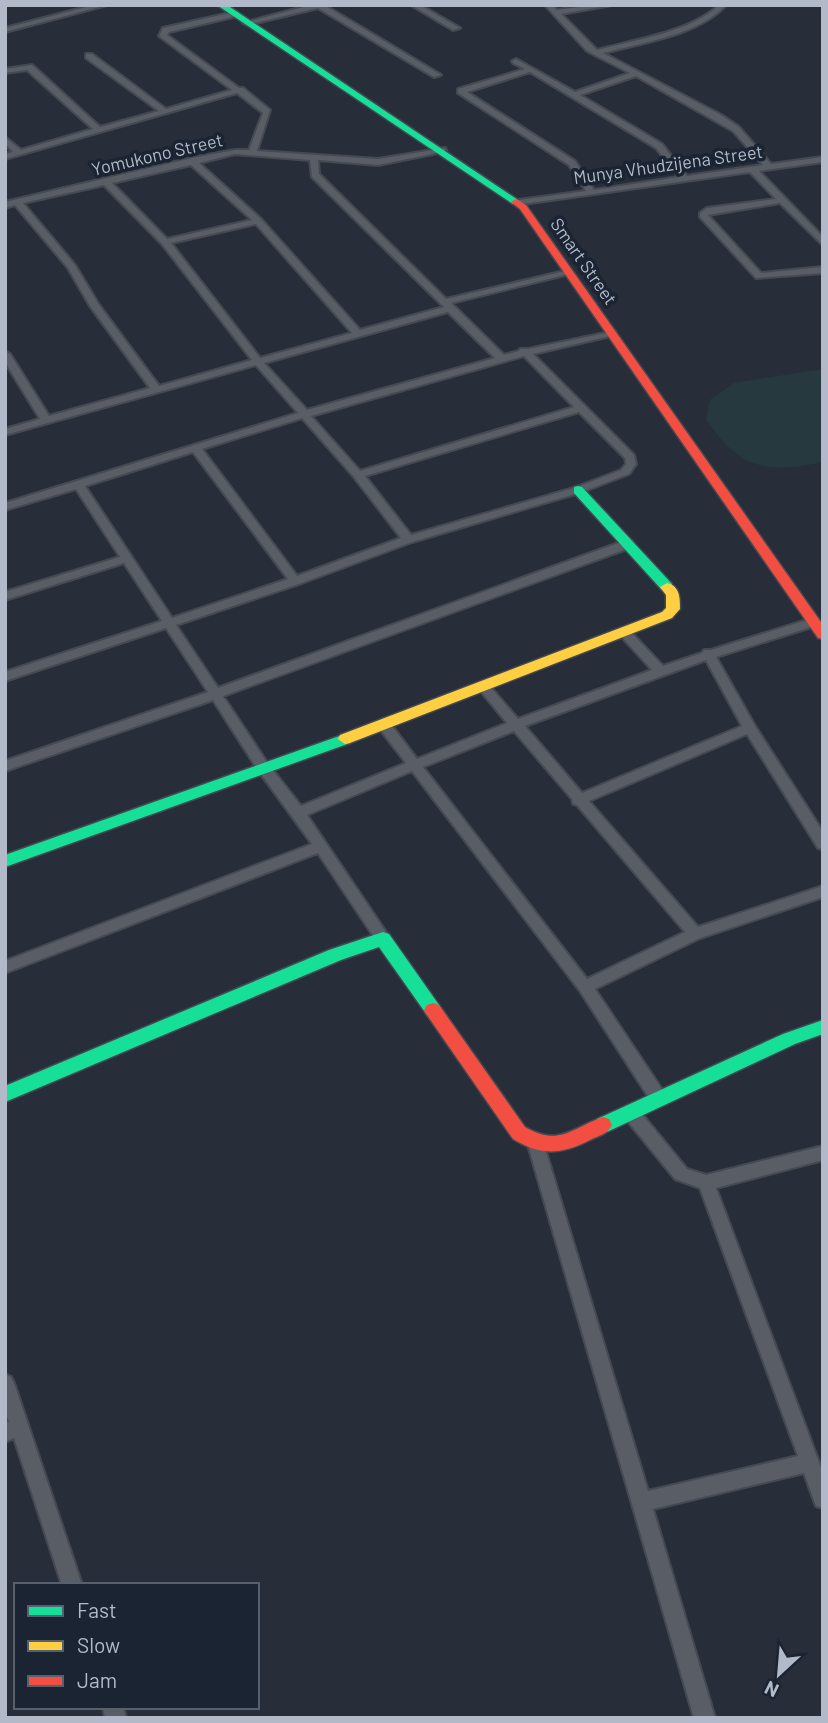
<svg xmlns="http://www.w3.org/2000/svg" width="828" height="1723" viewBox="0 0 828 1723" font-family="Barlow,sans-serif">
	<rect width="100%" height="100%" fill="#282e39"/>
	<!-- green -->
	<path fill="#25393f" d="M 823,369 L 823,462 C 766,474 739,469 706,419 L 710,400 L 734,383 Z"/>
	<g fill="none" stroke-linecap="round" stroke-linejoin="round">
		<defs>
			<path id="street" d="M 94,5 L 107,5 L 5,32 L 5,28 Z
				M 311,5 L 324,5 L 441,75 L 434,77 L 318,8 L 247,25 L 243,23 Z
				M 411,5 L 420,5 L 460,28 L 453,30 Z
				M 545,5 L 552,5 L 557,10 L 593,5 L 612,5 L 561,14 L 597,50 C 634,40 691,32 719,5 L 726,5 C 699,35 641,43 603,53 L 721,115 L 739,127 L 771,164 L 823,157 L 823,162 L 759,171 L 823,237 L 823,245 L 780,203 L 708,215 L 761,273 L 823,267 L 823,273 L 756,278 L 700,217 L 700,213 L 707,208 L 776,199 L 750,172 L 516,205 L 515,203 L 519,200 L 586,191 L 569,165 L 458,93 L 458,89 L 525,69 L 513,63 L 512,61 L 516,59 L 575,92 L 630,73 L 587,51 ZM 530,72 L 656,148 L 679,177 L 594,190 L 575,161 L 467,92 ZM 636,76 L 733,131 L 763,165 L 687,176 L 662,144 L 580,95 Z
				M 234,12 L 237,16 L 169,32 L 167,35 L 239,88 L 243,88 L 270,110 L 257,151 L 378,159 L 445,148 L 446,150 L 442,152 L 378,165 L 318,160 L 319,174 L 446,299 L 569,270 L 569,274 L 451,303 L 504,355 L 519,351 L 520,349 L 528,349 L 615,331 L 615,335 L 533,354 L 634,455 L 636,464 L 629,474 L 582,492 L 412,542 L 299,584 L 176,625 L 218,688 L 624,541 L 632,541 L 632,547 L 223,696 L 268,764 L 301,806 L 406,763 L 379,728 L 378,725 L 379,722 L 389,722 L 417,759 L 507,723 L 479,689 L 477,686 L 479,683 L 487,683 L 518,719 L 652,670 L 620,635 L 618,632 L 620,629 L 628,629 L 663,666 L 702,653 L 704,650 L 711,650 L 810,619 L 814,618 L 820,622 L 818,625 L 716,657 L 755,726 L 823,832 L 823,849 L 818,848 L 747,734 L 589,801 L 698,927 L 823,886 L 823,897 L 700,938 L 595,989 L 665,1094 L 667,1099 L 665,1104 L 659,1106 L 653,1104 L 580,991 L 412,771 L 307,815 L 388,935 L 390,939 L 388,943 L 378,943 L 318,853 L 5,973 L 5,961 L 312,844 L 258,770 L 213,700 L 5,771 L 5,761 L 208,692 L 166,628 L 5,681 L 5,672 L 162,621 L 124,563 L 5,600 L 5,592 L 120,557 L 76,489 L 5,510 L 5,503 L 298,413 L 256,365 L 5,435 L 5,429 L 40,419 L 5,362 L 5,351 L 10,354 L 49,416 L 150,388 L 90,306 L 68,268 L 15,205 L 5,208 L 5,202 L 192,158 L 235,150 L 249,150 L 263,113 L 237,93 L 5,159 L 5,154 L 13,152 L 5,144 L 5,137 L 21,150 L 93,129 L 27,70 L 5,73 L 5,69 L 32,65 L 100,127 L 159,111 L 86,58 L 86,54 L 92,54 L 166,109 L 232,90 L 159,36 L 163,28 ZM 235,154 L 310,160 L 312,177 L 444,307 L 360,330 L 261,219 L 199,163 ZM 191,165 L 252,220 L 167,239 L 112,183 ZM 104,185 L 162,244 L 252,360 L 159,386 L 99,305 L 75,265 L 23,203 ZM 256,224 L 352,333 L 260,358 L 171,243 ZM 448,312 L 495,358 L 307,410 L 264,363 ZM 524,356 L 574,407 L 360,471 L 311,416 ZM 579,412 L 625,458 L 626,464 L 621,470 L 574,488 L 411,535 L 365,476 ZM 302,418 L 354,477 L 401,538 L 297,576 L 202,449 ZM 193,452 L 288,579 L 172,618 L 85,486 ZM 706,660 L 742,726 L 582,793 L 525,726 ZM 514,731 L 572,799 L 573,804 L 577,805 L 685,932 L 587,979 L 423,767 Z
				M 631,1106 L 637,1108 L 687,1169 L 706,1175 L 823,1146 L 823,1160 L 716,1188 L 823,1473 L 823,1508 L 816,1506 L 804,1473 L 653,1509 L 715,1718 L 694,1718 L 528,1145 L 530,1140 L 536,1138 L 542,1140 L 544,1145 L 648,1491 L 798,1456 L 700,1188 L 675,1179 L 625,1118 L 623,1113 L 625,1108 Z
				M 5,1374 L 11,1377 L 14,1383 L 82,1585 L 62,1585 L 14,1438 L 5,1442 L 5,1423 L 9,1422 L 5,1412 Z
				M 103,1707 L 123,1707 L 126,1718 L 105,1718 Z"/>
			<path id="fast" d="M 217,5 L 227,5 L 521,202 L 513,204 Z
				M 578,486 L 582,487 L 672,584 L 672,590 L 662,590 L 574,493 L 574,487 Z
				M 345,734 L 352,739 L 350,743 L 5,867 L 5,855 Z
				M 383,932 L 389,934 L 439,1005 L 442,1010 L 439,1015 L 433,1017 L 427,1015 L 379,947 L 341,960 L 5,1102 L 5,1086 L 329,950 Z
				M 823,1020 L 823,1034 L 795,1044 L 609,1131 L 603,1133 L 597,1131 L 594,1125 L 597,1119 L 783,1034 Z"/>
			<path id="slow" d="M 667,583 C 680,586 680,598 680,609 L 672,618 L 350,743 L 345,744 L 338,739 L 340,735 L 662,612 L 666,608 L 666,595 L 660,587 Z"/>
			<path id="jam" d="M 516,199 L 526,205 L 823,625 L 823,639 L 818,638 L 520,209 L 511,202 Z
				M 433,1003 L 439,1005 L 525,1127 C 559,1147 572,1128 603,1117 L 609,1119 L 612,1125 C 608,1134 598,1136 590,1140 C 561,1155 541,1156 513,1139 L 427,1015 L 424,1010 L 427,1005 Z"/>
		</defs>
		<!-- street casing -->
		<use href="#street" stroke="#454951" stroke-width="4"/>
		<!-- fast casing -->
		<use href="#fast" stroke="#454951" stroke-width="3"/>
		<!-- slow casing -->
		<use href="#slow" stroke="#454951" stroke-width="3"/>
		<!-- jam casing -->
		<use href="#jam" stroke="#454951" stroke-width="3"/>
		<!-- street -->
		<use href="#street" fill="#595d66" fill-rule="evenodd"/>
		<!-- fast -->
		<use href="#fast" fill="#16e098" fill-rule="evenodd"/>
		<!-- slow -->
		<use href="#slow" fill="#ffcf43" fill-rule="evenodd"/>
		<!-- jam -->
		<use href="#jam" fill="#f24e42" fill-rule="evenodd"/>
	</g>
	<g text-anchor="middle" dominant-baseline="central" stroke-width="7" stroke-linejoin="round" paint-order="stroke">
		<!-- far-street labels -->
		<g font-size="18" fill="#b2baca" stroke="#1b2433">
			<text transform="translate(157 154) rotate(-13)">Yomukono Street</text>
			<text transform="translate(668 164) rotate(-8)">Munya Vhudzijena Street</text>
			<text transform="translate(584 261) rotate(55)">Smart Street</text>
		</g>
	</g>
	<!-- border -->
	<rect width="828" height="1723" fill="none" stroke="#b2baca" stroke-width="14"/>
	<!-- legend -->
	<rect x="14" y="1583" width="245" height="126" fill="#1b2433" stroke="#57606f" stroke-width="2"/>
	<rect x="28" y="1606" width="35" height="10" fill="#16e098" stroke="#57606f" stroke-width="2"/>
	<text x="77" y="1618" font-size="21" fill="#b2baca">Fast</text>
	<rect x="28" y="1641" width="35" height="10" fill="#ffcf43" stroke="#57606f" stroke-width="2"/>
	<text x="77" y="1653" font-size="21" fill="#b2baca">Slow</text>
	<rect x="28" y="1676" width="35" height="10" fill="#f24e42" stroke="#57606f" stroke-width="2"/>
	<text x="77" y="1688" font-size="21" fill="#b2baca">Jam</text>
	<!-- north arrow -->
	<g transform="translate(779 1674) rotate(206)" stroke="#1b2433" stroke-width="5" paint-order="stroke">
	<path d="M0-5L12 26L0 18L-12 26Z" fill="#b2baca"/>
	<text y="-10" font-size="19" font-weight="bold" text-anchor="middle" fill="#b2baca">N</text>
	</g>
</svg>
